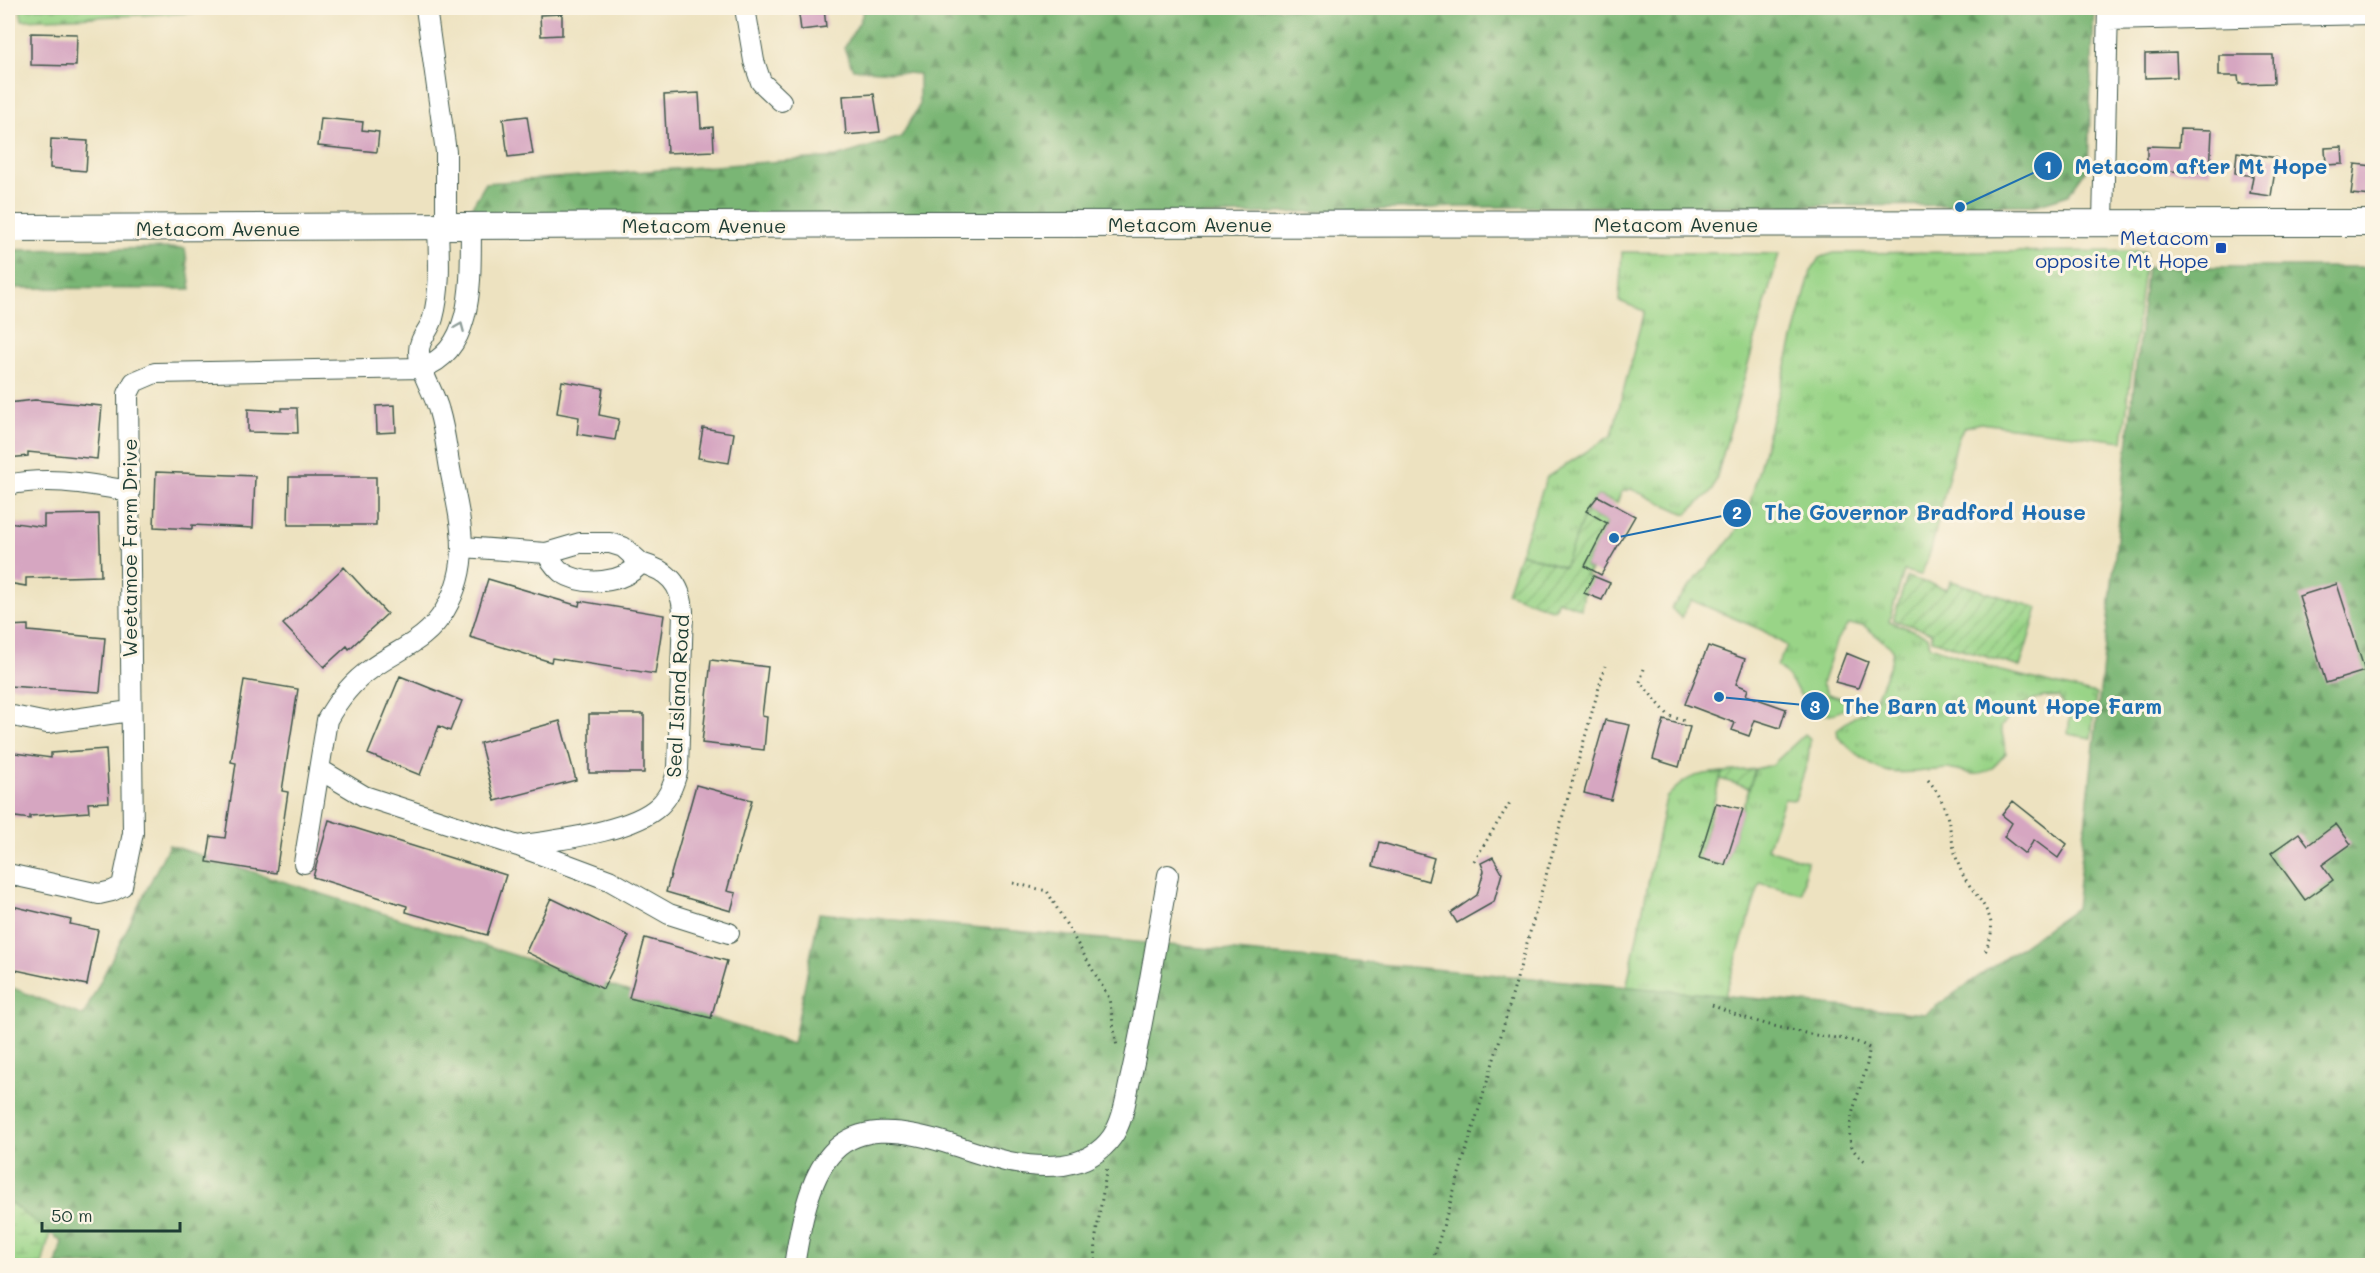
<svg xmlns="http://www.w3.org/2000/svg" width="2380" height="1273" viewBox="0 0 2380 1273" font-family="Mali,sans-serif">
	<defs>
		<pattern id="grass-tufts" width="24" height="20" patternUnits="userSpaceOnUse" patternTransform="scale(1.5)"><rect width="24" height="20" fill="#99d487"/><path d="M3 7l-1-3M5 7V3M7 7l1-3M15 17l-1-3M17 17v-4M19 17l1-3" fill="none" stroke="#7cad6f"/></pattern>
		<pattern id="forest-firs" width="22" height="20" patternUnits="userSpaceOnUse" patternTransform="scale(1.5)"><rect width="22" height="20" fill="#7ab674"/><path d="M5 1l3.5 6h-7zM16 11l3.5 6h-7z" fill="#639560"/></pattern>
		<pattern id="wetland-marsh" width="20" height="14" patternUnits="userSpaceOnUse" patternTransform="scale(1.5)"><rect width="20" height="14" fill="#99d487"/><path d="M1 5h8M5 5V1M11 12h8M15 12V8" fill="none" stroke="#7cad6f"/></pattern>
		<pattern id="cemetery-stones" width="16" height="16" patternUnits="userSpaceOnUse" patternTransform="scale(1.5)"><rect width="16" height="16" fill="#99d487"/><path d="M2 7V4a2 2 0 0 1 4 0v3zM10 15v-3a2 2 0 0 1 4 0v3z" fill="#7cad6f"/></pattern>
		<pattern id="garden-furrows" width="10" height="10" patternUnits="userSpaceOnUse" patternTransform="scale(1.5)"><rect width="10" height="10" fill="#99d487"/><path d="M-1 1l2-2M0 10L10 0M9 11l2-2" fill="none" stroke="#7cad6f"/></pattern>
	</defs>
	<rect width="100%" height="100%" fill="#fcf5e5"/>
	<filter id="ink" filterUnits="userSpaceOnUse"><feTurbulence type="fractalNoise" baseFrequency=".0167" numOctaves="2"/><feDisplacementMap in="SourceGraphic" scale="12" xChannelSelector="R" yChannelSelector="G"/><feConvolveMatrix kernelMatrix="1 2 1 2 8 2 1 2 1" color-interpolation-filters="sRGB"/></filter>
	<filter id="wash" filterUnits="userSpaceOnUse"><feTurbulence type="fractalNoise" baseFrequency=".008" numOctaves="4" result="noise"/><feDisplacementMap in="SourceGraphic" scale="24" xChannelSelector="R" yChannelSelector="G"/><feGaussianBlur stdDeviation="1.35" result="paint"/><feColorMatrix in="noise" values="0 0 0 0 0 0 0 0 0 0 0 0 0 0 0 0 0 1.4 0 .05"/><feComposite in="paint" operator="in"/></filter>
	<g filter="url(#wash)">
		<rect width="100%" height="100%" fill="#ede2c0"/>
		<!-- grass -->
		<path fill="url(#grass-tufts)" stroke="#5c885e" stroke-width="1.5" d="M 2146,251 L 2123,441 L 1980,423 L 1964,427 L 1957,441 L 1931,550 L 1921,575 L 1904,571 L 1889,621 L 1928,636 L 1930,646 L 2001,671 L 2096,694 L 2091,738 L 2068,734 L 2070,718 L 2059,697 C 2032,694 2016,706 2001,727 L 2006,753 C 1997,763 1989,776 1973,774 C 1965,773 1958,769 1951,769 C 1890,772 1886,784 1838,737 L 1837,729 L 1874,703 L 1891,662 L 1893,649 L 1863,625 L 1848,625 L 1837,639 L 1822,684 L 1828,694 L 1855,702 C 1807,738 1805,688 1777,666 L 1787,646 L 1762,630 L 1691,600 L 1681,618 L 1671,608 L 1733,536 L 1749,507 L 1811,271 L 1819,258 L 1834,253 Z
			M 1622,252 L 1779,254 L 1713,490 L 1686,514 L 1631,489 L 1621,492 L 1617,503 L 1598,496 L 1586,511 L 1565,567 L 1520,553 L 1547,477 L 1612,435 L 1644,311 L 1619,301 Z
			M 1805,734 L 1810,740 L 1808,760 L 1795,800 L 1784,799 L 1767,849 L 1807,861 L 1802,894 L 1760,883 L 1721,1008 L 1626,989 L 1666,798 C 1685,777 1694,774 1722,772 L 1699,857 L 1725,865 L 1755,769 L 1772,765 Z"/>
		<!-- forest -->
		<path fill="url(#forest-firs)" stroke="#4c7a54" stroke-width="1.5" d="M 865,8 L 2094,8 L 2088,167 L 2068,195 L 2036,205 L 1457,207 L 1181,216 L 711,218 L 468,213 L 486,183 L 836,157 L 901,137 L 919,106 L 919,74 L 853,69 L 844,48 L 860,21 Z
			M 185,248 L 191,289 L 8,288 L 8,250 Z
			M 2147,267 L 2372,267 L 2372,1265 L 56,1265 L 62,1242 L 8,1201 L 8,986 L 83,1016 L 169,845 L 793,1044 L 819,913 L 1925,1014 L 2076,908 Z"/>
		<!-- wetland -->
		<path fill="url(#wetland-marsh)" stroke="#5c885e" stroke-width="1.5" d="M 8,1201 L 50,1233 L 42,1265 L 8,1265 Z"/>
		<!-- cemetery -->
		<path fill="url(#cemetery-stones)" stroke="#5c885e" stroke-width="1.5" d="M 20,8 L 307,8 L 22,20 Z"/>
		<!-- garden -->
		<path fill="url(#garden-furrows)" stroke="#5c885e" stroke-width="1.5" d="M 1586,511 L 1607,523 L 1585,566 L 1591,570 L 1586,576 L 1592,579 L 1584,593 L 1581,609 L 1558,600 L 1554,610 L 1507,593 L 1520,553 L 1564,567 Z
			M 1907,577 L 1947,589 L 1951,581 L 2038,608 L 2020,667 L 1932,640 L 1932,632 L 1893,620 Z
			M 1755,769 L 1749,788 L 1720,779 L 1722,772 Z"/>
		<g id="blocks">
			<!-- building -->
			<path fill="#d6a6c1" d="M 798,8 L 824,8 L 826,27 L 801,30 Z
				M 562,14 L 562,35 L 541,36 L 540,15 Z
				M 31,33 L 77,34 L 76,66 L 31,65 Z
				M 2176,53 L 2177,77 L 2145,78 L 2145,54 Z
				M 2219,55 L 2273,55 L 2274,83 L 2239,84 L 2238,76 L 2219,76 Z
				M 699,93 L 701,128 L 713,127 L 714,151 L 667,153 L 664,95 Z
				M 874,94 L 880,132 L 846,135 L 843,96 Z
				M 527,116 L 533,154 L 508,157 L 503,119 Z
				M 321,118 L 363,122 L 362,130 L 379,132 L 377,152 L 318,146 Z
				M 2180,129 L 2212,130 L 2210,173 L 2147,170 L 2147,146 L 2179,147 Z
				M 51,139 L 88,141 L 86,171 L 50,168 Z
				M 2342,147 L 2343,164 L 2326,165 L 2325,148 Z
				M 2237,152 L 2277,158 L 2271,196 L 2250,193 L 2253,176 L 2235,173 Z
				M 2355,164 L 2373,166 L 2372,196 L 2351,194 Z
				M 562,381 L 603,388 L 599,415 L 619,419 L 615,440 L 577,434 L 579,417 L 557,413 Z
				M 35,400 L 102,406 L 97,459 L 28,452 L 28,456 L 8,458 L 8,403 Z
				M 395,405 L 396,432 L 377,433 L 376,406 Z
				M 282,408 L 297,408 L 298,433 L 248,432 L 248,409 L 282,411 Z
				M 703,428 L 734,433 L 729,463 L 698,458 Z
				M 156,472 L 255,476 L 253,528 L 192,525 L 192,529 L 154,527 Z
				M 289,477 L 376,477 L 376,525 L 288,525 Z
				M 1598,496 L 1635,516 L 1601,575 L 1585,566 L 1607,523 L 1586,511 Z
				M 99,514 L 101,576 L 26,578 L 26,586 L 8,583 L 8,522 L 44,527 L 44,515 Z
				M 344,567 L 387,614 L 349,649 L 347,646 L 324,667 L 283,624 Z
				M 1593,576 L 1610,583 L 1602,600 L 1584,593 Z
				M 488,579 L 579,606 L 580,601 L 664,615 L 655,674 L 552,658 L 551,662 L 470,637 Z
				M 2337,584 L 2365,671 L 2326,683 L 2299,596 Z
				M 28,625 L 28,631 L 105,638 L 100,692 L 8,686 L 8,626 Z
				M 1708,646 L 1745,659 L 1736,684 L 1748,689 L 1746,695 L 1786,709 L 1780,728 L 1755,720 L 1749,736 L 1732,730 L 1735,723 L 1685,704 Z
				M 1846,653 L 1868,662 L 1858,688 L 1835,682 Z
				M 711,660 L 768,667 L 762,716 L 767,717 L 764,750 L 702,743 Z
				M 400,676 L 462,701 L 450,731 L 439,726 L 420,775 L 368,754 Z
				M 244,680 L 298,689 L 282,791 L 288,792 L 276,873 L 207,862 L 211,836 L 225,838 L 236,763 L 231,762 Z
				M 589,714 L 644,714 L 644,773 L 589,773 Z
				M 1605,720 L 1630,725 L 1611,800 L 1584,793 Z
				M 1664,720 L 1690,727 L 1679,767 L 1653,759 Z
				M 560,721 L 576,780 L 495,801 L 480,743 Z
				M 106,749 L 109,802 L 88,803 L 89,812 L 30,816 L 30,819 L 8,816 L 8,752 L 51,758 L 51,753 Z
				M 696,785 L 752,800 L 727,891 L 736,893 L 731,911 L 666,892 Z
				M 2013,801 L 2067,844 L 2058,858 L 2034,840 L 2025,854 L 2004,837 L 2012,823 L 2002,815 Z
				M 1716,803 L 1743,809 L 1725,865 L 1699,858 Z
				M 329,820 L 506,875 L 487,935 L 406,912 L 407,906 L 313,877 Z
				M 2336,824 L 2351,844 L 2322,865 L 2333,880 L 2305,900 L 2271,853 L 2299,833 L 2308,845 Z
				M 1379,842 L 1434,858 L 1428,881 L 1373,866 Z
				M 1493,857 L 1502,873 L 1494,902 L 1457,923 L 1451,913 L 1477,895 L 1484,871 L 1481,863 Z
				M 551,898 L 629,936 L 603,989 L 526,952 Z
				M 8,905 L 71,920 L 70,924 L 98,930 L 87,985 L 11,969 L 12,963 L 8,963 Z
				M 645,938 L 727,961 L 711,1018 L 629,998 Z"/>
		</g>
	</g>
	<g filter="url(#ink)">
		<use href="#blocks" fill-opacity="0" stroke="#3e5649" stroke-width="1.5"/>
		<g fill="none" stroke-linecap="round" stroke-linejoin="round">
			<defs>
				<path id="minor" d="M 426,8 L 446,152 L 446,225
					M 745,8 L 754,61 L 761,82 L 781,101
					M 2108,20 L 2372,14
					M 2103,222 L 2108,8
					M 8,485 C 49,476 87,484 129,491
					M 463,547 L 546,553 L 580,543 L 610,543 L 623,547 L 641,563
					M 8,715 L 47,723 L 130,711
					M 319,769 L 364,796 L 518,846 L 609,880 L 669,914 L 729,933
					M 518,846 C 555,840 632,832 659,806 C 670,796 674,783 678,769 L 683,611 C 681,583 668,571 641,563 C 623,584 584,587 561,572 C 555,567 550,559 546,553
					M 304,863 L 327,720 C 338,700 352,682 371,669 C 398,649 426,642 445,610 C 472,563 461,523 451,474 C 447,453 445,431 439,411 C 434,391 419,373 419,351 C 419,338 430,330 433,318 C 441,288 439,258 438,228
					M 8,874 L 99,894 L 112,891 L 122,886 L 133,833 L 128,394 L 134,382 L 155,373 L 422,368 C 477,349 470,272 471,225
					M 794,1266 C 811,1158 833,1105 953,1145 C 990,1157 1023,1170 1063,1165 C 1083,1162 1100,1154 1112,1137 C 1124,1120 1126,1096 1131,1076 C 1146,1010 1156,942 1168,875"/>
				<path id="major" d="M 8,228 L 938,224 L 2372,223"/>
			</defs>
			<!-- minor casing -->
			<use href="#minor" stroke="#3e5649" stroke-width="22"/>
			<!-- major casing -->
			<use href="#major" stroke="#3e5649" stroke-width="28"/>
			<!-- path -->
			<path stroke="#3e5649" stroke-width="3" stroke-dasharray="1.5 4.5" stroke-linecap="butt" d="M 1644,669 L 1640,682 L 1669,716 L 1685,721
				M 1928,780 C 1956,812 1946,841 1963,875 C 1971,890 1988,906 1991,923 C 1993,935 1988,944 1984,955
				M 1474,861 L 1511,801
				M 1013,883 L 1047,891 L 1109,998 L 1117,1047
				M 1712,1005 C 1745,1020 1779,1028 1815,1035 C 1835,1039 1852,1037 1869,1048 C 1869,1078 1840,1123 1853,1149 C 1856,1154 1862,1159 1866,1162
				M 1095,1266 L 1096,1236 L 1107,1167
				M 1431,1266 L 1498,1046 L 1605,666"/>
			<!-- minor -->
			<use href="#minor" stroke="#fff" stroke-width="20"/>
			<!-- major -->
			<use href="#major" stroke="#fff" stroke-width="26"/>
		</g>
		<!-- one-way arrows -->
		<defs><path id="oneway-chevron" d="M-2-3.5L2.5 0L-2 3.5" fill="none" stroke-width="1.6" stroke-linecap="round" stroke-linejoin="round" transform="scale(1.5)"/></defs>
		<use stroke="#8f9e9a" href="#oneway-chevron" transform="translate(460 327) rotate(-67)"/>
	</g>
	<!-- markers -->
	<rect fill="#1a4fb4" stroke="#fcf5e5" stroke-width="2" x="2215" y="242" width="12" height="12" rx="3"/>
	<g text-anchor="middle" dominant-baseline="central" stroke-width="6" stroke-linejoin="round" paint-order="stroke">
		<!-- street labels -->
		<g font-size="20" fill="#1f3d34" stroke="#fcf5e5">
			<text x="1190" y="224">Metacom Avenue</text>
			<text x="1676" y="224">Metacom Avenue</text>
			<text x="704" y="225">Metacom Avenue</text>
			<text x="218" y="228">Metacom Avenue</text>
			<text transform="translate(129 548) rotate(-90)">Weetamoe Farm Drive</text>
			<text transform="translate(677 696) rotate(-87)">Seal Island Road</text>
		</g>
		<!-- transit labels -->
		<g font-size="20" fill="#164399" stroke="#fcf5e5" text-anchor="end">
			<text x="2209" y="237">Metacom<tspan x="2209" dy="23">opposite Mt Hope</tspan></text>
		</g>
	</g>
	<!-- callouts -->
	<path fill="none" stroke="#1f6fb2" stroke-width="2" d="M1960 207L2048 166M1614 538L1737 513M1719 697L1815 706"/>
	<g fill="#1f6fb2" stroke="#fcf5e5" stroke-width="2">
		<circle cx="1960" cy="207" r="6"/>
		<circle cx="1614" cy="538" r="6"/>
		<circle cx="1719" cy="697" r="6"/>
		<circle cx="2048" cy="166" r="15"/>
		<circle cx="1737" cy="513" r="15"/>
		<circle cx="1815" cy="706" r="15"/>
	</g>
	<g font-size="18" text-anchor="middle" font-weight="bold" fill="#fff">
		<text x="2048" y="173">1</text>
		<text x="1737" y="519">2</text>
		<text x="1815" y="713">3</text>
	</g>
	<g font-size="21" text-anchor="middle" font-weight="bold" fill="#1f6fb2" stroke="#fcf5e5" stroke-width="6" stroke-linejoin="round" paint-order="stroke">
		<text x="2201" y="174">Metacom after Mt Hope</text>
		<text x="1925" y="520">The Governor Bradford House</text>
		<text x="2002" y="714">The Barn at Mount Hope Farm</text>
	</g>
	<!-- margin -->
	<rect width="2380" height="1273" fill="none" stroke="#fcf5e5" stroke-width="30"/>
	<!-- scale -->
	<path d="M42 1222v9h138v-9" fill="none" stroke="#1f3d34" stroke-width="3"/>
	<text x="51" y="1222" font-size="18" fill="#1f3d34" stroke="#fcf5e5" stroke-width="4.5" paint-order="stroke">50 m</text>
</svg>
